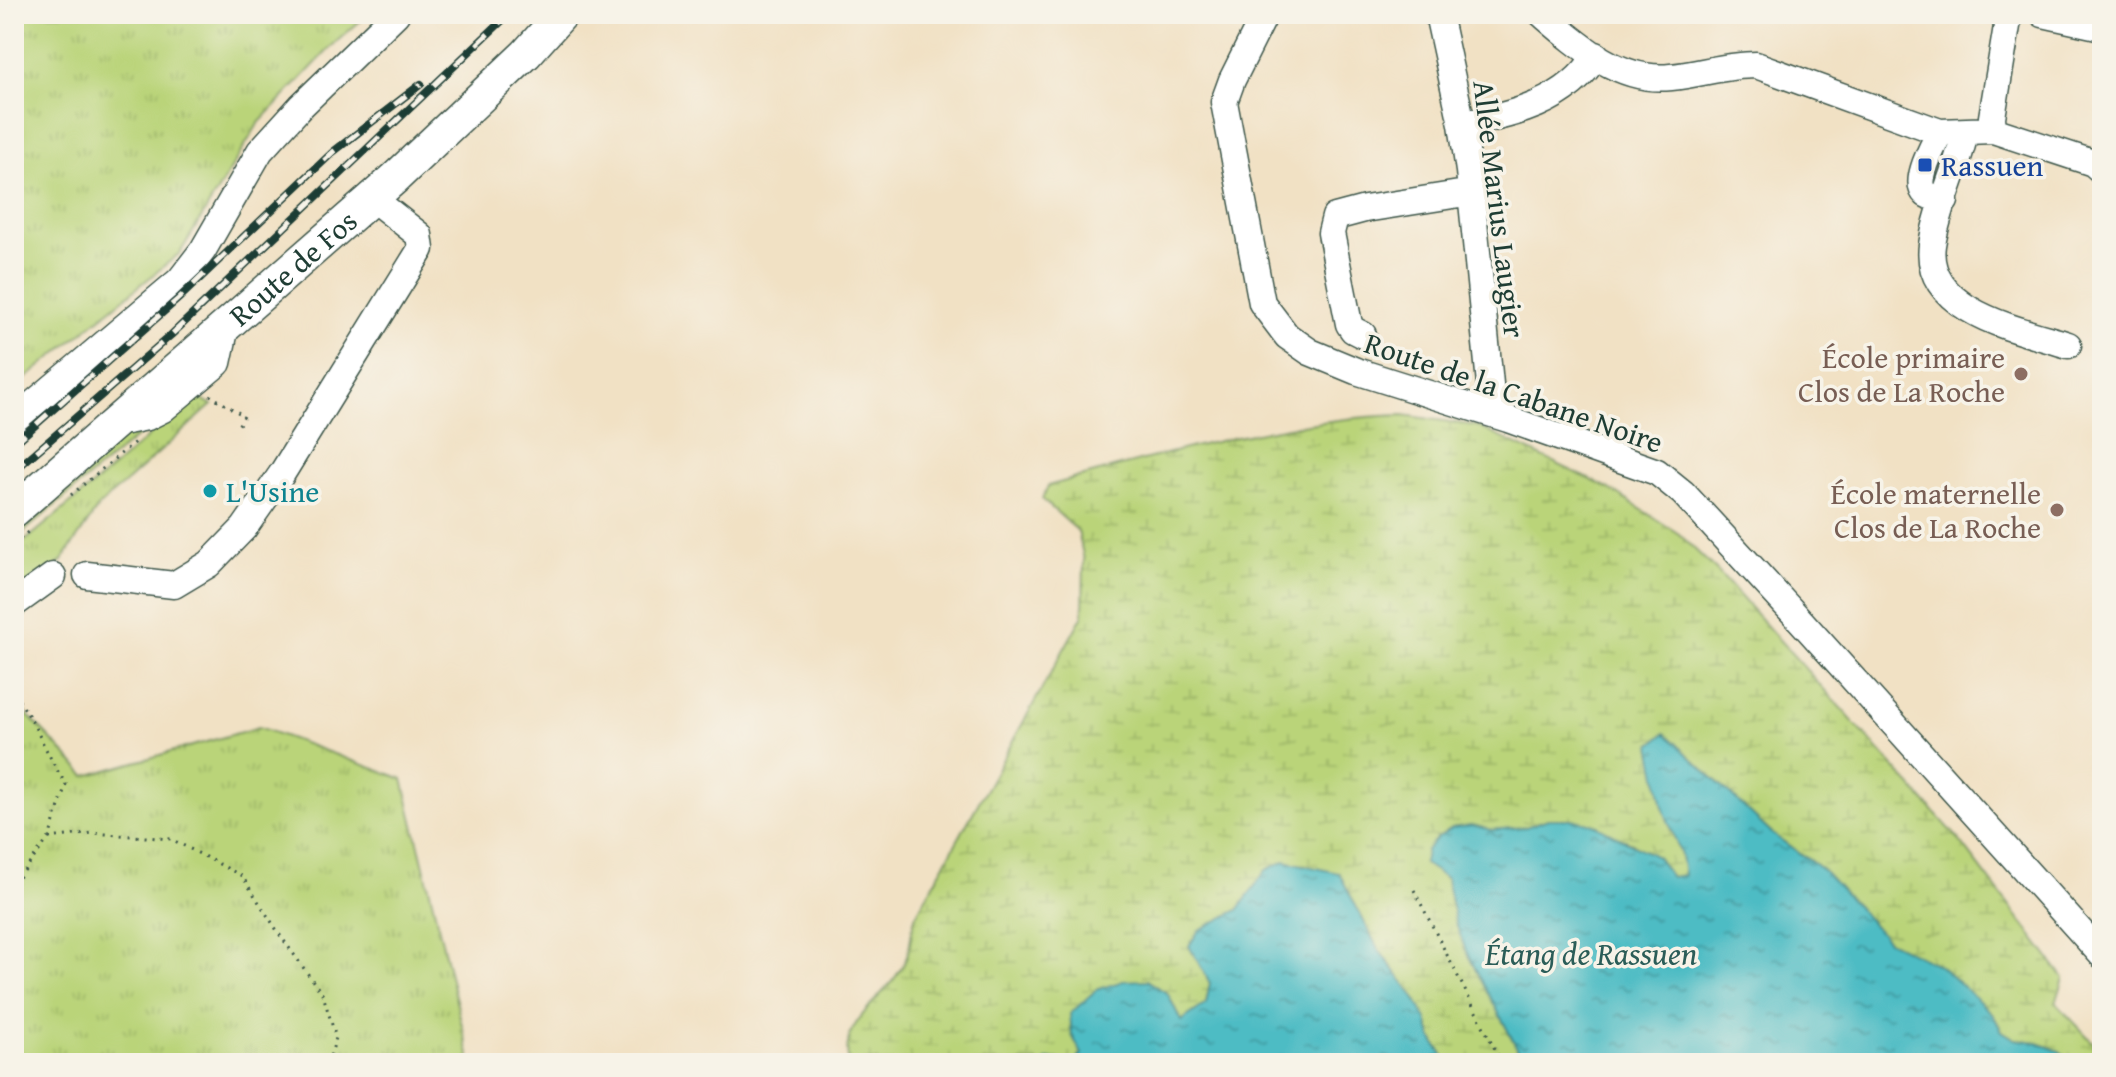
<svg xmlns="http://www.w3.org/2000/svg" width="2116" height="1077" viewBox="0 0 2116 1077" font-family="'Gentium Book Plus',serif">
	<defs>
		<pattern id="grass-tufts" width="24" height="20" patternUnits="userSpaceOnUse" patternTransform="scale(2)"><rect width="24" height="20" fill="#bad479"/><path d="M3 7l-1-3M5 7V3M7 7l1-3M15 17l-1-3M17 17v-4M19 17l1-3" fill="none" stroke="#9fb769"/></pattern>
		<pattern id="wetland-marsh" width="20" height="14" patternUnits="userSpaceOnUse" patternTransform="scale(2)"><rect width="20" height="14" fill="#bad479"/><path d="M1 5h8M5 5V1M11 12h8M15 12V8" fill="none" stroke="#9fb769"/></pattern>
		<pattern id="water-ripples" width="26" height="14" patternUnits="userSpaceOnUse" patternTransform="scale(2)"><rect width="26" height="14" fill="#4ebcc4"/><path d="M2 4q2-2 4 0t4 0M15 11q2-2 4 0t4 0" fill="none" stroke="#409aa0"/></pattern>
	</defs>
	<rect width="100%" height="100%" fill="#f7f3e8"/>
	<filter id="ink" filterUnits="userSpaceOnUse"><feTurbulence type="fractalNoise" baseFrequency=".0125" numOctaves="2"/><feDisplacementMap in="SourceGraphic" scale="16" xChannelSelector="R" yChannelSelector="G"/><feConvolveMatrix kernelMatrix="1 2 1 2 8 2 1 2 1" color-interpolation-filters="sRGB"/></filter>
	<filter id="wash" filterUnits="userSpaceOnUse"><feTurbulence type="fractalNoise" baseFrequency=".006" numOctaves="4" result="noise"/><feDisplacementMap in="SourceGraphic" scale="32" xChannelSelector="R" yChannelSelector="G"/><feGaussianBlur stdDeviation="1.8" result="paint"/><feColorMatrix in="noise" values="0 0 0 0 0 0 0 0 0 0 0 0 0 0 0 0 0 1.4 0 .05"/><feComposite in="paint" operator="in"/></filter>
	<g filter="url(#wash)">
		<rect width="100%" height="100%" fill="#f1e1c4"/>
		<!-- grass -->
		<path fill="url(#grass-tufts)" stroke="#6c8856" stroke-width="2" d="M 14,14 L 368,14 L 334,44 L 258,124 L 180,253 L 14,388 Z
			M 195,395 L 212,405 L 99,506 L 61,562 L 14,595 L 14,550 L 100,479 Z
			M 160,417 L 14,540 L 14,526 L 107,441 Z
			M 14,701 L 86,776 L 259,727 L 403,779 L 471,1063 L 14,1063 Z"/>
		<!-- wetland -->
		<path fill="url(#wetland-marsh)" stroke="#6c8856" stroke-width="2" d="M 1403,415 L 1477,426 L 1608,488 L 1679,534 L 1720,574 L 1956,836 L 2064,978 L 2056,1003 L 2102,1052 L 2102,1063 L 2075,1063 L 2059,1051 L 2035,1042 L 2015,1039 L 2002,1031 L 1992,1013 L 1940,967 L 1888,941 L 1824,871 L 1770,832 L 1665,733 L 1652,745 L 1663,807 L 1681,855 L 1685,875 L 1671,877 L 1633,843 L 1611,835 L 1593,824 L 1548,819 L 1527,827 L 1491,830 L 1472,825 L 1452,828 L 1437,838 L 1466,951 L 1525,1063 L 1448,1063 L 1432,1037 L 1427,1020 L 1414,996 L 1378,949 L 1339,873 L 1252,892 L 1238,910 L 1189,946 L 1210,983 L 1206,1004 L 1181,1021 L 1168,994 L 1147,980 L 1072,1035 L 1082,1054 L 1073,1063 L 1048,1059 L 1043,1063 L 849,1063 C 837,1021 890,996 905,961 C 911,948 911,930 915,917 L 1083,615 L 1084,560 L 1078,531 L 1042,499 L 1048,486 C 1164,454 1281,419 1403,415 Z"/>
		<!-- water -->
		<path fill="url(#water-ripples)" stroke="#367c7c" stroke-width="2" d="M 1665,733 L 1770,832 L 1824,871 L 1888,941 L 1940,966 L 1992,1013 L 2002,1031 L 2015,1039 L 2035,1042 L 2059,1051 L 2075,1063 L 1525,1063 L 1466,951 L 1455,921 L 1446,878 L 1424,864 L 1426,850 L 1437,838 L 1452,828 L 1472,825 L 1491,830 L 1526,827 L 1548,819 L 1571,819 L 1593,824 L 1657,857 L 1671,877 L 1684,875 L 1681,855 L 1663,807 L 1651,745 Z
			M 1285,861 L 1339,873 L 1378,949 L 1414,996 L 1427,1020 L 1432,1038 L 1448,1063 L 1043,1063 L 1048,1059 L 1073,1063 L 1082,1054 L 1072,1035 L 1070,1014 L 1096,990 L 1123,981 L 1147,980 L 1168,994 L 1181,1021 L 1206,1004 L 1210,983 L 1189,946 L 1199,930 L 1238,910 L 1266,870 Z"/>
	</g>
	<g filter="url(#ink)">
		<g fill="none" stroke-linecap="round" stroke-linejoin="round">
			<defs>
				<path id="minor" d="M 1265,14 L 1232,80 L 1224,102 L 1262,303 L 1287,336 L 1310,352 L 1356,371 L 1508,419 L 1657,472 L 1683,493 L 1801,621 L 2102,955
					M 1438,14 L 1462,124 L 1469,171 L 1491,394 L 1489,413
					M 1542,14 C 1578,45 1620,83 1671,77 C 1700,74 1726,65 1756,65 L 1940,132 L 1993,130 L 2093,163 L 2102,171
					M 2043,14 L 2102,27
					M 1462,124 C 1511,116 1569,102 1596,55
					M 1993,130 L 1992,117 L 2009,14
					M 1940,132 C 1934,145 1912,182 1926,194 C 1931,197 1939,199 1945,201
					M 1965,133 C 1957,170 1938,206 1932,245 C 1923,312 2021,330 2068,345
					M 1363,335 L 1353,330 L 1349,324 L 1331,233 L 1335,217 L 1365,209 L 1472,192
					M 14,420 L 180,280 L 203,250 L 260,151 L 301,106 L 396,14
					M 119,420 L 127,421 L 147,417 L 163,409 L 218,363 L 226,326
					M 87,575 L 174,585 L 209,564 L 244,528 L 281,475 L 421,249 L 419,235 L 372,198
					M 14,604 L 53,576"/>
				<g id="major">
					<path id="s1" d="M 14,511 L 394,179 L 526,54 L 562,14"/>
				</g>
			</defs>
			<!-- minor casing -->
			<use href="#minor" stroke="#3e564a" stroke-width="29"/>
			<!-- major casing -->
			<use href="#major" stroke="#3e564a" stroke-width="35"/>
			<!-- path -->
			<path stroke="#3e564a" stroke-width="3" stroke-dasharray="2 6" stroke-linecap="butt" d="M 210,395 L 244,416 L 238,426
				M 71,495 L 136,441
				M 14,544 L 29,531
				M 14,694 C 36,722 46,755 66,784 L 49,838 L 14,884
				M 49,838 L 93,833 L 171,839 L 242,876 L 280,935 L 323,995 L 336,1038 L 328,1063
				M 1414,890 L 1502,1063"/>
			<!-- minor -->
			<use href="#minor" stroke="#fff" stroke-width="26"/>
			<!-- major -->
			<use href="#major" stroke="#fff" stroke-width="32"/>
			<defs>
				<path id="rail" d="M 14,444 L 178,299 L 333,152 L 421,84
					M 14,471 L 171,335 L 509,14"/>
			</defs>
			<!-- rail casing -->
			<use href="#rail" stroke="#1f3d34" stroke-width="8"/>
			<!-- rail -->
			<use href="#rail" stroke="#f7f3e8" stroke-width="5" stroke-dasharray="15" stroke-linecap="butt"/>
		</g>
	</g>
	<!-- markers -->
	<rect fill="#1a4fb4" stroke="#f7f3e8" stroke-width="3" x="1917" y="157" width="16" height="16" rx="4"/>
	<g fill="#8d6e63" stroke="#f7f3e8" stroke-width="3">
		<circle cx="2021" cy="374" r="8"/>
		<circle cx="2057" cy="510" r="8"/>
	</g>
	<circle fill="#0f9aa8" stroke="#f7f3e8" stroke-width="3" cx="210" cy="491" r="8"/>
	<g text-anchor="middle" dominant-baseline="central" stroke-width="7" stroke-linejoin="round" paint-order="stroke">
		<!-- transit labels -->
		<g font-size="30" fill="#164399" stroke="#f7f3e8" text-anchor="start">
			<text x="1941" y="165">Rassuen</text>
		</g>
		<!-- street labels -->
		<g font-size="30" fill="#1f3d34" stroke="#f7f3e8">
			<text transform="translate(1500 209) rotate(83)">Allée Marius Laugier</text>
			<text stroke="none"><textPath href="#s1" startOffset="370">Route de Fos</textPath></text>
			<text transform="translate(1514 392) rotate(19)">Route de la Cabane Noire</text>
		</g>
		<!-- education labels -->
		<g font-size="30" fill="#785e54" stroke="#f7f3e8" text-anchor="end">
			<text x="2005" y="357">École primaire<tspan x="2005" dy="34">Clos de La Roche</tspan></text>
			<text x="2041" y="493">École maternelle<tspan x="2041" dy="34">Clos de La Roche</tspan></text>
		</g>
		<!-- culture labels -->
		<g font-size="30" fill="#0d838f" stroke="#f7f3e8" text-anchor="start">
			<text x="226" y="491">L'Usine</text>
		</g>
		<!-- water labels -->
		<g font-size="32" font-style="italic" fill="#2b5d58" stroke="#f7f3e8">
			<text x="1591" y="953">Étang de Rassuen</text>
		</g>
	</g>
	<!-- margin -->
	<rect width="2116" height="1077" fill="none" stroke="#f7f3e8" stroke-width="48"/>
</svg>
